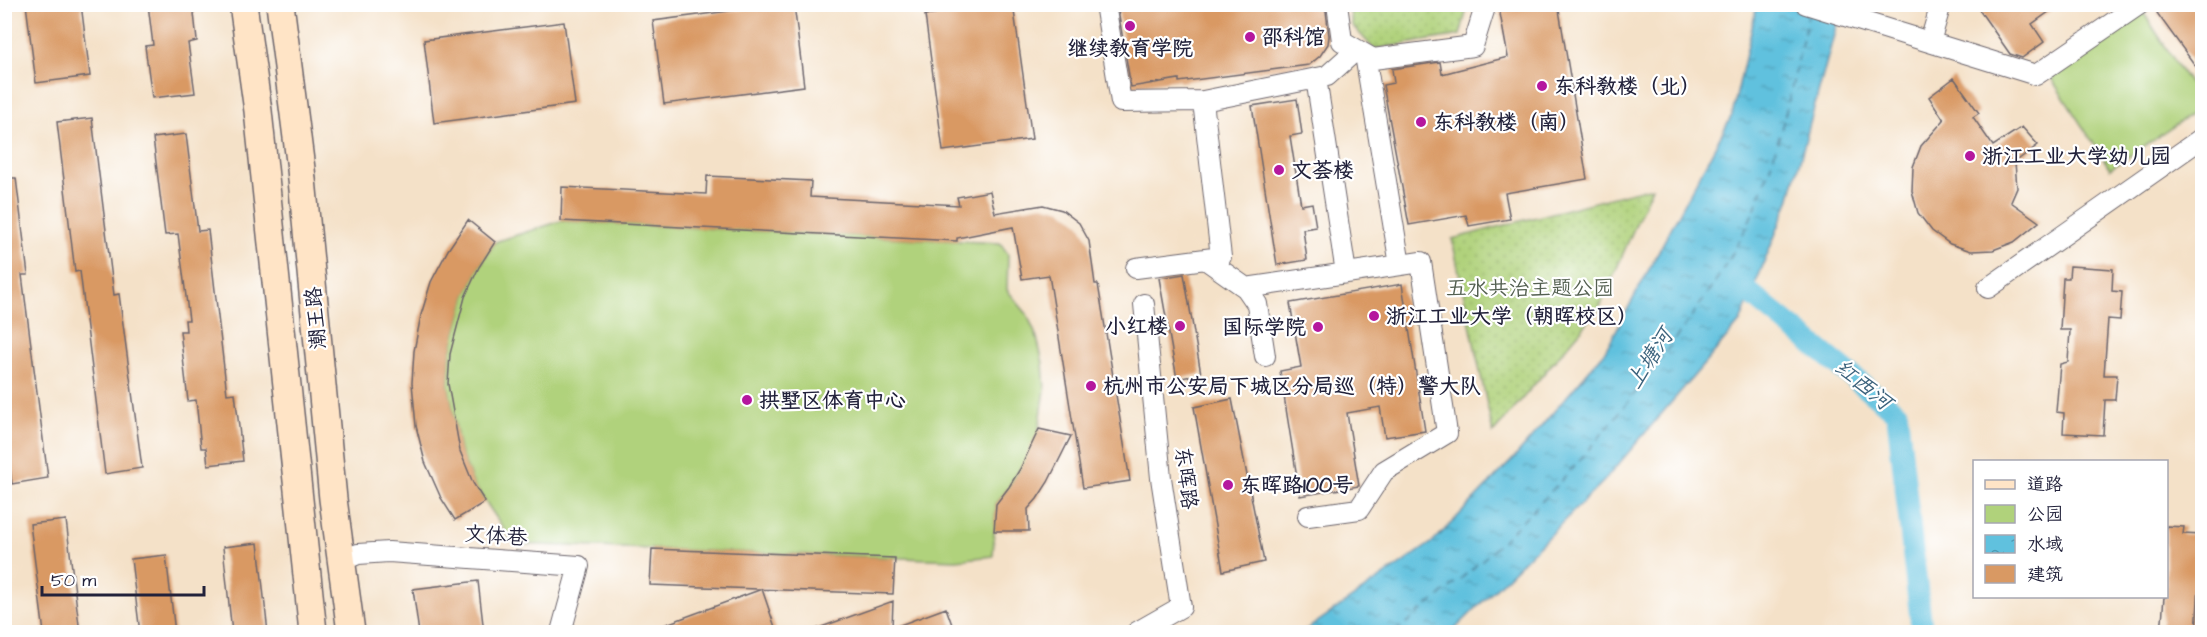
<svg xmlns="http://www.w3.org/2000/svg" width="2207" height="637" viewBox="0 0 2207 637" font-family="'Architects Daughter','LXGW WenKai TC',sans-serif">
	<defs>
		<pattern id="green-dots" width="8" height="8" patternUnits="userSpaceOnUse" patternTransform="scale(1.5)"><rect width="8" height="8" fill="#b0d27b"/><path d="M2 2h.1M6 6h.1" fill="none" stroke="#97b46b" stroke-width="1.8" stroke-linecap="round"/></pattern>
		<pattern id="water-ripples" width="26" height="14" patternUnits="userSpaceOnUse" patternTransform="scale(1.5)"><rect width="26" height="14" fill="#60c1de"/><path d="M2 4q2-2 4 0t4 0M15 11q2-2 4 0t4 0" fill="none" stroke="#4f9cb5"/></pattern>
	</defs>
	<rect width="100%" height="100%" fill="#fff"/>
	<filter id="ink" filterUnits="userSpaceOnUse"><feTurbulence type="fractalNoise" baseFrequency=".0167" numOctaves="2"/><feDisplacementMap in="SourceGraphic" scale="12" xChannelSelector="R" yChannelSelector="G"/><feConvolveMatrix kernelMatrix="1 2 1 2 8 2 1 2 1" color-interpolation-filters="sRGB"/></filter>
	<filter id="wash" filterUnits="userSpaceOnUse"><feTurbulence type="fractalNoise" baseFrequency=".008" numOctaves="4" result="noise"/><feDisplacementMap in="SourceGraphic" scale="24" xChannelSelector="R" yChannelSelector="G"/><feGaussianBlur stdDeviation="1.35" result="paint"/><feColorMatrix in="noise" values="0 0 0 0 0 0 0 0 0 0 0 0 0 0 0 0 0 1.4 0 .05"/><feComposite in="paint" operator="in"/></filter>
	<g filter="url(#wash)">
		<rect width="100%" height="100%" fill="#f4e1c8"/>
		<!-- green -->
		<path fill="url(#green-dots)" stroke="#697a5b" stroke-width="1.5" d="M 1349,5 L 1468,5 L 1460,35 L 1374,49 L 1352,25 Z
			M 1652,187 L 1599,309 L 1493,433 L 1452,239 Z"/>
		<!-- pitch -->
		<path fill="#b0d27b" stroke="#697a5b" stroke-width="1.5" d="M 2143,12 L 2202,103 L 2202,107 L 2110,169 L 2049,75 Z
			M 561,221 L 1000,243 L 1008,254 L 1007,290 L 1027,314 L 1037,338 L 1043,363 L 1045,390 L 1039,429 L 1031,451 L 1009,487 L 996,504 L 993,556 L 956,560 L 514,544 L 473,483 L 460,451 L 448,384 L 450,354 L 465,297 L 479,267 L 495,242 Z"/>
		<!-- water -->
		<path fill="url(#water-ripples)" stroke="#41728c" stroke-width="1.5" d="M 1757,5 L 1842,5 L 1789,201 L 1740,322 L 1604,481 L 1452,632 L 1303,632 L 1434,541 L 1515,457 L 1604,353 L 1732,115 Z"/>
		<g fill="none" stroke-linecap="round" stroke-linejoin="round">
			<!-- canal -->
			<path stroke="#60c1de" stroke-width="22" d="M 1725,277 L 1751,294 L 1897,413 L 1922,632"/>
			<!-- ferry -->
			<path stroke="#3b627c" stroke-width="1.5" stroke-dasharray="8 6" stroke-linecap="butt" d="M 1395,632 C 1428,605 1464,578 1495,548 C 1562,484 1622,414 1675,339 C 1700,305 1725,270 1744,232 C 1777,165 1791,89 1808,16"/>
		</g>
		<g id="blocks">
			<!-- building -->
			<path fill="#d99963" d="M 26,4 L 81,4 L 90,76 L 36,83 Z
				M 148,4 L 193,4 L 197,41 L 188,43 L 195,93 L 152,98 L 145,46 L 153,45 Z
				M 783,4 L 794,4 L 804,86 L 664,104 L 653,21 Z
				M 1000,4 L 1013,4 L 1032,139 L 943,151 L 925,15 Z
				M 1117,4 L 1322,4 L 1326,11 L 1329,36 L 1328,44 L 1320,56 L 1309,65 L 1179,82 L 1179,79 L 1131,87 Z
				M 1518,4 L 1558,4 L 1587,179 L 1505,193 L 1510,219 L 1469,226 L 1466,215 L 1409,225 L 1383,85 L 1394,83 L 1392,69 L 1440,62 L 1442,74 L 1508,57 L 1499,8 Z
				M 1975,4 L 2060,4 L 2032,24 L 2044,42 L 2022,58 L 2010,54 Z
				M 2170,4 L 2202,4 L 2202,75 L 2157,13 Z
				M 564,22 L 575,104 L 434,123 L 424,40 Z
				M 1954,78 L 1979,113 L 1973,117 L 1993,146 L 2022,127 L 2038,145 L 2015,162 L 2017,188 L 2011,202 L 2039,222 L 2014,242 L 1993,250 L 1971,251 L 1950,244 L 1932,231 L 1918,213 L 1912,191 L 1913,167 L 1921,146 L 1944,120 L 1929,97 Z
				M 1297,99 L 1302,134 L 1290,136 L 1301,205 L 1312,203 L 1316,227 L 1303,229 L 1307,260 L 1277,265 L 1252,106 Z
				M 92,118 L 114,295 L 119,294 L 142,468 L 105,474 L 80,271 L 75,272 L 57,122 Z
				M 186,134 L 198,231 L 208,230 L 227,394 L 235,393 L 243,461 L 208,465 L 206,448 L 201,448 L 196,400 L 188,401 L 180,331 L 186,331 L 185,320 L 189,320 L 178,234 L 165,235 L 153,138 Z
				M 707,176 L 811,181 L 810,197 L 959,205 L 957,197 L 990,191 L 995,213 L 1043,205 L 1062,210 L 1079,223 L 1089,241 L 1095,284 L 1098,284 L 1130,481 L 1083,488 L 1049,275 L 1022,279 L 1013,227 L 957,238 L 957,241 L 561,221 L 562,187 L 706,194 Z
				M 4,178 L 16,178 L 28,275 L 22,275 L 48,478 L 12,484 L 4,423 Z
				M 468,220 L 495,242 L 479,267 L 465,297 L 450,354 L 448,384 L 460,451 L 473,483 L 485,502 L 455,520 L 441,498 L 425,462 L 416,426 L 412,383 L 414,351 L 421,315 L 431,282 L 448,250 Z
				M 2070,266 L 2113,269 L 2112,291 L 2122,292 L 2120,320 L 2108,319 L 2104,375 L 2117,375 L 2115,400 L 2105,400 L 2103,435 L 2063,433 L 2064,413 L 2056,412 L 2060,364 L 2068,362 L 2070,330 L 2060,330 L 2063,278 L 2069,278 Z
				M 1184,274 L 1201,374 L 1177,379 L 1159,278 Z
				M 1402,284 L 1425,431 L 1385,437 L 1380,407 L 1347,413 L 1359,486 L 1300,496 L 1280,371 L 1301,367 L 1290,303 Z
				M 1232,399 L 1264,562 L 1223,571 L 1194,407 Z
				M 1039,429 L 1071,436 L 1048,482 L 1037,499 L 1028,509 L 1029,531 L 994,531 L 996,504 L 1009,487 L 1020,469 Z
				M 66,520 L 80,633 L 44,633 L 30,524 Z
				M 2166,526 L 2184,527 L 2183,534 L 2202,535 L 2196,633 L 2161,633 L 2164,597 L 2166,597 Z
				M 258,543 L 268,633 L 232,633 L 223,547 Z
				M 652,549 L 895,558 L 893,594 L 650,585 Z
				M 166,555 L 175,633 L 140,633 L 131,559 Z
				M 478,581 L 484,633 L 419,633 L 413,589 Z
				M 762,589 L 777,633 L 650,633 L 650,630 Z
				M 893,601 L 892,628 L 946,608 L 955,633 L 813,633 L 813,630 Z"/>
		</g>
	</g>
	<g filter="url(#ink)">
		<use href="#blocks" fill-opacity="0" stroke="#6c656c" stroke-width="1.5"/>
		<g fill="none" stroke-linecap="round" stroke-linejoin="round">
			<defs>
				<path id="street" d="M 1105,4 L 1121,102 L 1203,101
					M 1337,4 L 1342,41 L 1373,59 L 1473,46 L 1486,4
					M 1806,4 L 2036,75 L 2140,4
					M 1930,42 L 1941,4
					M 1365,55 L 1400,265
					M 1316,78 L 1346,273
					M 1205,259 L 1246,288 L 1421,262 L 1447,433 L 1384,471 L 1359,509 L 1308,516
					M 1136,268 L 1221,257 L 1203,101 L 1327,76 L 1356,50
					M 1246,288 L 1257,304 L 1265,356
					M 1988,288 L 2202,138
					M 341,561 L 358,554 L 389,552 L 579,566 L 561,632
					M 1137,632 L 1181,607 L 1161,478 L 1144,304"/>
				<path id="secondary" d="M 243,4 L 258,111 L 313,632
					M 280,4 L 301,169 L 333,499 L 351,632"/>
			</defs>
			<!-- street casing -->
			<use href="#street" stroke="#6c656c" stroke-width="22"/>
			<!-- secondary casing -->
			<use href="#secondary" stroke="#6c656c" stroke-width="30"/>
			<!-- street -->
			<use href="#street" stroke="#fff" stroke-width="20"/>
			<!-- secondary -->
			<use href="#secondary" stroke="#ffe4c6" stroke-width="27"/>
		</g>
	</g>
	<!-- markers -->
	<g fill="#b5179e" stroke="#fff" stroke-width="2">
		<circle cx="1130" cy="26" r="6"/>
		<circle cx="1250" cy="37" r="6"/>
		<circle cx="1542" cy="86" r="6"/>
		<circle cx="1421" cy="122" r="6"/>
		<circle cx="1970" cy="156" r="6"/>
		<circle cx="1279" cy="170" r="6"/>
		<circle cx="1374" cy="316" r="6"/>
		<circle cx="1180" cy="326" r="6"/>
		<circle cx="1318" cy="327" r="6"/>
		<circle cx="1091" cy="386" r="6"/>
		<circle cx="747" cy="400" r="6"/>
		<circle cx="1228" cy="485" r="6"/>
	</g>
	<g text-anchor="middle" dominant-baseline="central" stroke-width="4.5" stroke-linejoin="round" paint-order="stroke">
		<!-- poi labels -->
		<g font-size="21" font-weight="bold" fill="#22223b" stroke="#fff" text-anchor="start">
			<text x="1262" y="37">邵科馆</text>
			<text x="1130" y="48" text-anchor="middle">继续教育学院</text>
			<text x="1554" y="86">东科教楼（北）</text>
			<text x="1433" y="122">东科教楼（南）</text>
			<text x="1982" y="156">浙江工业大学幼儿园</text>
			<text x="1291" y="170">文荟楼</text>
			<text x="1386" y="316">浙江工业大学（朝晖校区）</text>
			<text x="1168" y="326" text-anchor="end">小红楼</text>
			<text x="1306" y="327" text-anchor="end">国际学院</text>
			<text x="1103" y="386">杭州市公安局下城区分局巡（特）警大队</text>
			<text x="759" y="400">拱墅区体育中心</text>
			<text x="1240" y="485">东晖路100号</text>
		</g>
		<!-- park labels -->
		<g font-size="21" fill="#546051" stroke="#fff">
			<text x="1530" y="288">五水共治主题公园</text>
		</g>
		<!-- street labels -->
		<g font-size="21" fill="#22223b" stroke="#fff">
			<text transform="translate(316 318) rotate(-95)">潮王路</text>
			<text transform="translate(1186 478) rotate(83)">东晖路</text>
			<text transform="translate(496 536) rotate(4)">文体巷</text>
		</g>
		<!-- water labels -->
		<g font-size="22" font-style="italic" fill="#3b627c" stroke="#fff">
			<text transform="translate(1650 359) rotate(-57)">上塘河</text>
			<text transform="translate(1863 385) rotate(39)">红西河</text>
		</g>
	</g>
	<!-- margin -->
	<rect width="2207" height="637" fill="none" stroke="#fff" stroke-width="24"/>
	<!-- legend -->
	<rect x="1973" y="460" width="195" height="138" fill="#ffffff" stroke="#a7a7b1" stroke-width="1.5"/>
	<rect x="1985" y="480" width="30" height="9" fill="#ffe4c6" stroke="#a7a7b1" stroke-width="1.5"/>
	<text x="2027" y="490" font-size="18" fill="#22223b">道路</text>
	<rect x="1985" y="505" width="30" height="18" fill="#b0d27b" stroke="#a7a7b1" stroke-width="1.5"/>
	<text x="2027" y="520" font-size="18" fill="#22223b">公园</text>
	<rect x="1985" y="535" width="30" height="18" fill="url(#water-ripples)" stroke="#a7a7b1" stroke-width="1.5"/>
	<text x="2027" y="550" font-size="18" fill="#22223b">水域</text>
	<rect x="1985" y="565" width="30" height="18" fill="#d99963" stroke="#a7a7b1" stroke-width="1.5"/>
	<text x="2027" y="580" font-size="18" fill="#22223b">建筑</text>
	<!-- scale -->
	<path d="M42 586v9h162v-9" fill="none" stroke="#22223b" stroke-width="3"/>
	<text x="51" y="586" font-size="18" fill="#22223b" stroke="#ffffff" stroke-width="4.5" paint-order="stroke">50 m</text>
</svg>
